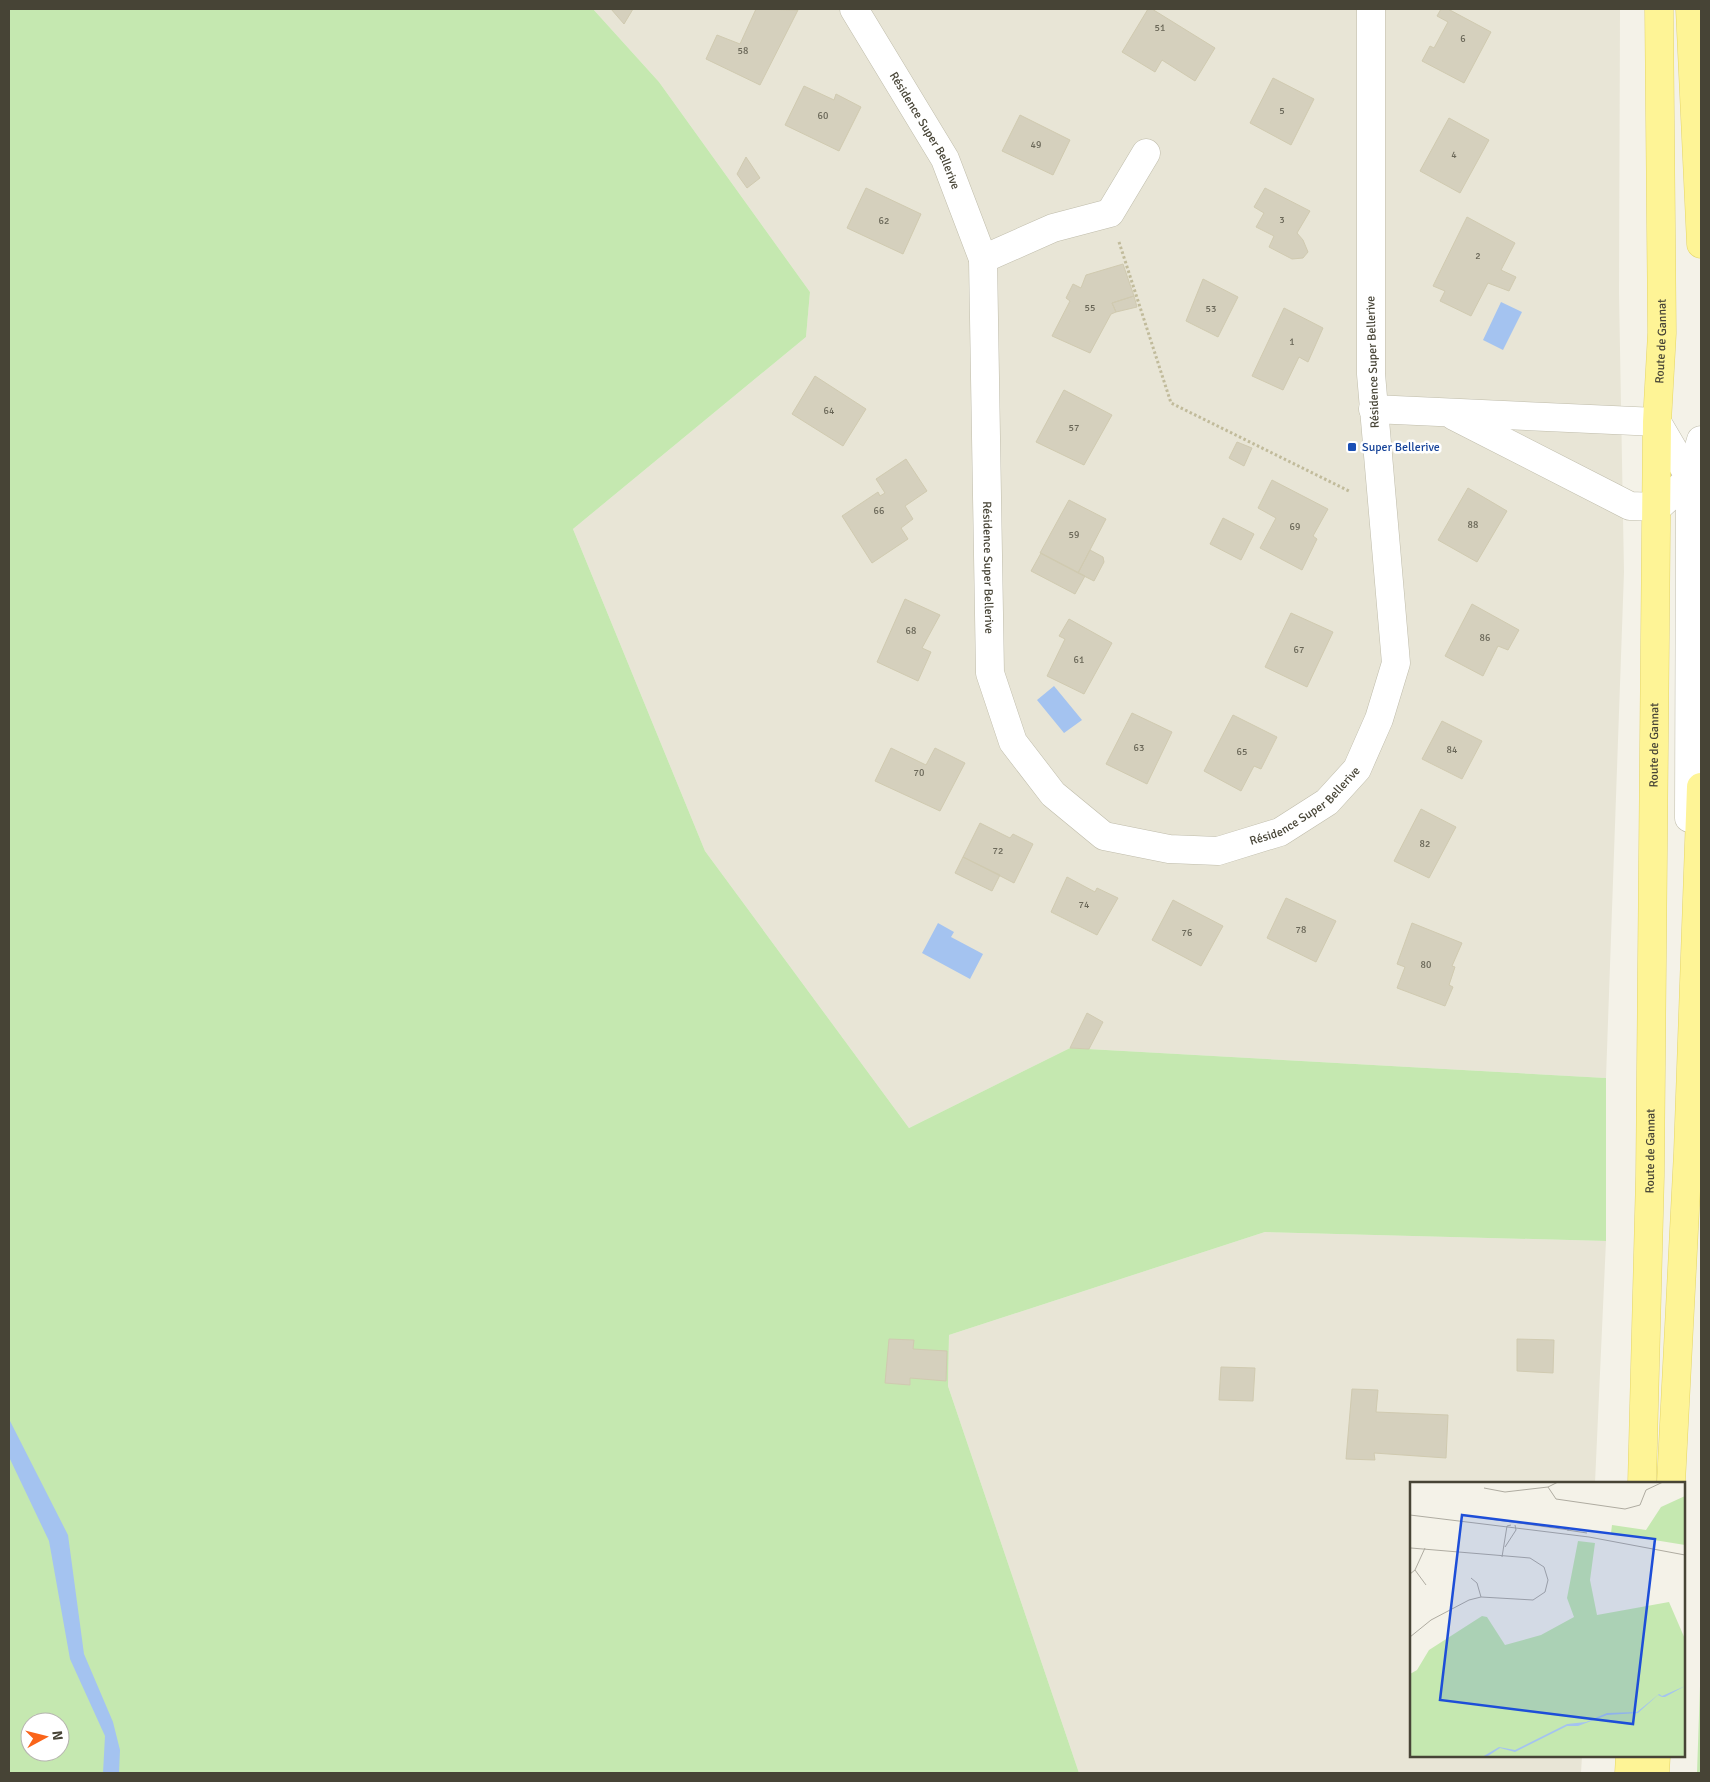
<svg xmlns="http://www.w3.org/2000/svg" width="1710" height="1782" viewBox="0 0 1710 1782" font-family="Signika,sans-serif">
	<rect width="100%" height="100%" fill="#f4f2e8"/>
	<!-- residential -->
	<path fill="#e8e5d6" d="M 593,9 L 1620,9 L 1619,293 L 1624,572 L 1606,1078 L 1070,1048 L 909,1128 L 705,851 L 573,529 L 806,337 L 810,292 L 659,82 Z
		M 1265,1232 L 1606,1241 L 1595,1483 L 1411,1483 L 1411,1756 L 1582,1756 L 1581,1773 L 1079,1773 L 948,1386 L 949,1335 Z"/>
	<!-- green -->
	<path fill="#c5e8b0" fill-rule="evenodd" d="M 9,9 L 593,9 L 659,82 L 810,292 L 806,337 L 573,529 L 705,851 L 909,1128 L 1070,1048 L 1606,1078 L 1606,1241 L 1265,1232 L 949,1335 L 948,1386 L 1079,1773 L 9,1773 ZM 30,1722 L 60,1722 L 60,1752 L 30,1752 Z
		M 1701,1657 L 1701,1773 L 1697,1773 Z"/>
	<!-- water -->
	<path fill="#a4c3f0" d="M 1501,302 L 1522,312 L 1503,350 L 1483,340 Z
		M 1054,686 L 1082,720 L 1064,733 L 1037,700 Z
		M 938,923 L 954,932 L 951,937 L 983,954 L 970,979 L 922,953 Z
		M 9,1419 L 68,1535 L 84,1654 L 113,1722 L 120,1750 L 119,1773 L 103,1773 L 105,1736 L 70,1659 L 49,1541 L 9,1457 Z"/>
	<!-- building -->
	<path fill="#d5d0bd" stroke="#d0cab0" d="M 611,9 L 633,9 L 624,24 Z
		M 756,9 L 798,10 L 760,85 L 706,59 L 717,35 L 740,44 Z
		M 1148,9 L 1152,9 L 1215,48 L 1195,81 L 1162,60 L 1155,72 L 1122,52 Z
		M 1441,9 L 1448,9 L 1491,32 L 1464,83 L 1422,61 L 1430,46 L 1434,48 L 1448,22 L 1437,16 Z
		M 1273,78 L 1314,99 L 1291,145 L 1250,123 Z
		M 804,86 L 834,100 L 836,94 L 861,107 L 839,151 L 785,125 Z
		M 1020,115 L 1070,140 L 1053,175 L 1002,151 Z
		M 1449,118 L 1489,140 L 1460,193 L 1420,171 Z
		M 746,157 L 760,178 L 747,188 L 737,174 Z
		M 866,188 L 921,214 L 903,254 L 847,228 Z
		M 1265,188 L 1310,211 L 1297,233 L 1303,240 L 1308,252 L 1303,258 L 1292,259 L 1269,247 L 1274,236 L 1256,227 L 1264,213 L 1254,207 Z
		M 1467,217 L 1515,243 L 1501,270 L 1516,277 L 1509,291 L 1488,283 L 1471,316 L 1440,301 L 1445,291 L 1433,286 Z
		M 1123,264 L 1134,296 L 1112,303 L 1116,312 L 1111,314 L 1090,353 L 1052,336 L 1070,301 L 1066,298 L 1073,284 L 1081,288 L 1086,275 Z
		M 1203,279 L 1238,297 L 1218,337 L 1186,321 Z
		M 1134,296 L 1137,307 L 1116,312 L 1112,303 Z
		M 1284,308 L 1323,328 L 1308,362 L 1299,357 L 1283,390 L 1252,376 Z
		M 815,376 L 866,409 L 843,446 L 792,414 Z
		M 1064,390 L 1112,415 L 1084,465 L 1036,442 Z
		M 1237,442 L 1252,448 L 1244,466 L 1229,458 Z
		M 906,459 L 927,491 L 905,506 L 913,519 L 901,528 L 908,539 L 872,563 L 842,516 L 878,492 L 880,496 L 885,493 L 876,479 Z
		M 1272,480 L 1328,509 L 1313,536 L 1317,539 L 1302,570 L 1260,548 L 1276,518 L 1258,508 Z
		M 1468,488 L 1507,511 L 1477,562 L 1438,540 Z
		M 1069,500 L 1106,519 L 1078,573 L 1040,553 Z
		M 1223,518 L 1254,534 L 1241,560 L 1210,544 Z
		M 1090,550 L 1103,557 L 1104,562 L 1094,581 L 1078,573 Z
		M 1041,553 L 1085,576 L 1075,594 L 1031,571 Z
		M 905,599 L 940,615 L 922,648 L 931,652 L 918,681 L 877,662 Z
		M 1472,604 L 1519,630 L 1508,650 L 1498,646 L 1483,676 L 1445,656 Z
		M 1291,613 L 1333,632 L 1307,687 L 1265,667 Z
		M 1069,619 L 1112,643 L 1084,694 L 1047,676 L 1065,639 L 1059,636 Z
		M 1132,713 L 1172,732 L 1147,784 L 1106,764 Z
		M 1233,715 L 1277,737 L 1261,769 L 1254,766 L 1241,791 L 1204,771 Z
		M 1442,721 L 1482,741 L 1462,779 L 1422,759 Z
		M 891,748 L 926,765 L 935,748 L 965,763 L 940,811 L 875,781 Z
		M 1421,809 L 1456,827 L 1429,878 L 1394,861 Z
		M 980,823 L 1010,838 L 1013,834 L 1033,844 L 1014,883 L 963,857 Z
		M 963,857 L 1000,875 L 992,891 L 955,873 Z
		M 1067,877 L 1095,892 L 1097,888 L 1118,898 L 1097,935 L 1051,912 Z
		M 1286,898 L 1336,921 L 1316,962 L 1267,938 Z
		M 1173,900 L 1223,926 L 1201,966 L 1152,940 Z
		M 1412,923 L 1462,943 L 1452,966 L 1455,967 L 1449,985 L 1453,987 L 1445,1006 L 1397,988 L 1405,967 L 1397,964 Z
		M 1087,1013 L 1103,1022 L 1089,1049 L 1070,1048 Z
		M 889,1339 L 914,1340 L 913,1349 L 947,1351 L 946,1381 L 910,1378 L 910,1385 L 885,1383 Z
		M 1517,1339 L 1554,1340 L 1553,1373 L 1517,1371 Z
		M 1221,1367 L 1255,1368 L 1253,1401 L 1219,1400 Z
		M 1352,1389 L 1378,1390 L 1376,1412 L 1448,1415 L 1446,1458 L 1374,1453 L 1375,1460 L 1346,1459 Z"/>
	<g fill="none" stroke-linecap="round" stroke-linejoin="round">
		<defs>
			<g id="minor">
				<path id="s1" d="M 854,9 L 945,159 L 983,259 L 990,673 L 1013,742 L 1053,794 L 1104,836 L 1169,849 L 1218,851 L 1280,832 L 1327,802 L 1357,769 L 1379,719 L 1396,663 L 1371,374 L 1371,9"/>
				<path d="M 983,259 L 1053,228 L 1110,213 L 1146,153"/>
				<path d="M 1373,409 L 1657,422 L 1690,478 L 1689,818"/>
				<path d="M 1454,416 L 1630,506 L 1658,507 L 1690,478 L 1701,440"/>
			</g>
			<g id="major">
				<path d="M 1690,9 L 1701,244"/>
				<path id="s2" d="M 1642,1483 L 1650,1176 L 1657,422 L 1662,333 L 1659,9"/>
				<path d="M 1671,1483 L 1688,1152 L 1701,787"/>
				<path d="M 1629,1773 L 1630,1756"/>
				<path d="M 1655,1773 L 1656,1756"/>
			</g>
		</defs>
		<!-- minor casing -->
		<use href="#minor" stroke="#bfbcaa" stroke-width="29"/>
		<!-- major casing -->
		<use href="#major" stroke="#e4d566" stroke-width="29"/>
		<!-- path -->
		<path stroke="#c1bb9b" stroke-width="3" stroke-dasharray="2.5 2.5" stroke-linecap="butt" d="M 1119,242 L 1171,403 L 1351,492"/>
		<!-- minor -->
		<use href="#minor" stroke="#fff" stroke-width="28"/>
		<!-- major -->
		<use href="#major" stroke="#fef496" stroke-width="28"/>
	</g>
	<!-- markers -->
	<rect fill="#1a4fb4" stroke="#fff" stroke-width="2" x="1347" y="442" width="10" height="10" rx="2.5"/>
	<g text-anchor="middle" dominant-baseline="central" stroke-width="5" stroke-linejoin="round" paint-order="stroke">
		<!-- number labels -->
		<g font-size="10" fill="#6a6758">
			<text x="1160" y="28">51</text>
			<text x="1463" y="39">6</text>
			<text x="743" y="51">58</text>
			<text x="1282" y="111">5</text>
			<text x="823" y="116">60</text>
			<text x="1036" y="145">49</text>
			<text x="1454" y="155">4</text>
			<text x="1282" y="220">3</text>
			<text x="884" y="221">62</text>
			<text x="1478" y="256">2</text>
			<text x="1090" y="308">55</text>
			<text x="1211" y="309">53</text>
			<text x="1292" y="342">1</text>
			<text x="829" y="411">64</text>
			<text x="1074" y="428">57</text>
			<text x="879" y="511">66</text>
			<text x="1473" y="525">88</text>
			<text x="1295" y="527">69</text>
			<text x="1074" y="535">59</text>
			<text x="911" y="631">68</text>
			<text x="1485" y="638">86</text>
			<text x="1299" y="650">67</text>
			<text x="1079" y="660">61</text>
			<text x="1139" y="748">63</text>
			<text x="1452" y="750">84</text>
			<text x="1242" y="752">65</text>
			<text x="919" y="773">70</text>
			<text x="1425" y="844">82</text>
			<text x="998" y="851">72</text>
			<text x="1084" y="905">74</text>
			<text x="1301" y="930">78</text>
			<text x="1187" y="933">76</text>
			<text x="1426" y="965">80</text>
		</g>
		<!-- street labels -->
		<g font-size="12" fill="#474436" stroke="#fff">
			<text stroke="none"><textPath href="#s1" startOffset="141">Résidence Super Bellerive</textPath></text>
			<text stroke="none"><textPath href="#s2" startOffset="1142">Route de Gannat</textPath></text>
			<text transform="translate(1373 362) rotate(-92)">Résidence Super Bellerive</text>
			<text stroke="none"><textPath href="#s1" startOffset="591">Résidence Super Bellerive</textPath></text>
			<text stroke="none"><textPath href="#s2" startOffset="738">Route de Gannat</textPath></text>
			<text stroke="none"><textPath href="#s1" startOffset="1116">Résidence Super Bellerive</textPath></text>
			<text stroke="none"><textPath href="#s2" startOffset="332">Route de Gannat</textPath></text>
		</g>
		<!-- transit labels -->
		<g font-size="12" fill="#164399" stroke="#fff" text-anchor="start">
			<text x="1362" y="447">Super Bellerive</text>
		</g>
	</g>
	<!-- overview -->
	<g transform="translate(1410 1482)">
		<rect width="275" height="275" fill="#f4f2e8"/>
		<path d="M 275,14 L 275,63 L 201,51 L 202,43 L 236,48 L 251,25 ZM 168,59 L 185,61 L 180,98 L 187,133 L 259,120 L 275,157 L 275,275 L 0,275 L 0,192 L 7,188 L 19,168 L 72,134 L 77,135 L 95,163 L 131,153 L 164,135 L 157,116 Z" fill="#c5e8b0"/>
		<path d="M 275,204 L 255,215 L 252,215 L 248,213 L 228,231 L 197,233 L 168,244 L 157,244 L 105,270 L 90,266 L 78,274 L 72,275 L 89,265 L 105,268 L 157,242 L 176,240 L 197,231 L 227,230 L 249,212 L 252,214 Z" fill="#a4c3f0"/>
		<path fill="none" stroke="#afaca1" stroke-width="1" d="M 138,5 L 146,17 L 215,27 L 230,23 L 236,8 L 253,0M 74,6 L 95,10 L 138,5 L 148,0M 0,33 L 179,55 L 275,73M 80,37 L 159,48M 157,48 L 177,51M 95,65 L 106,48 L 105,43M 92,75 L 97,44 L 101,43M 5,88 L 16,103M 0,92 L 5,88 L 15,66M 61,96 L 67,101 L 71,115M 0,155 L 21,138 L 59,118 L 71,115 L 123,118 L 135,110 L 138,98 L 134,85 L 120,76 L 1,66"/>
		<path fill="#1d4ed8" fill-opacity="0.15" stroke="#1d4ed8" stroke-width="2.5" d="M 52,33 L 245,57 L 223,242 L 30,218 Z"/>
		<rect width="275" height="275" fill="none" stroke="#474436" stroke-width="2.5"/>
	</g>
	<!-- border -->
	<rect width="1710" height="1782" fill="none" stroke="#474436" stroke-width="20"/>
	<!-- north arrow -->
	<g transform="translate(45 1737) rotate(83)"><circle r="24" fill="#ffffff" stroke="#b5b4af"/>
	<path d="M0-4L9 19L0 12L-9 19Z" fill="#fa6419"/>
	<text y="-8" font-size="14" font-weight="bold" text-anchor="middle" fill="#474436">N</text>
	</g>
</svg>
